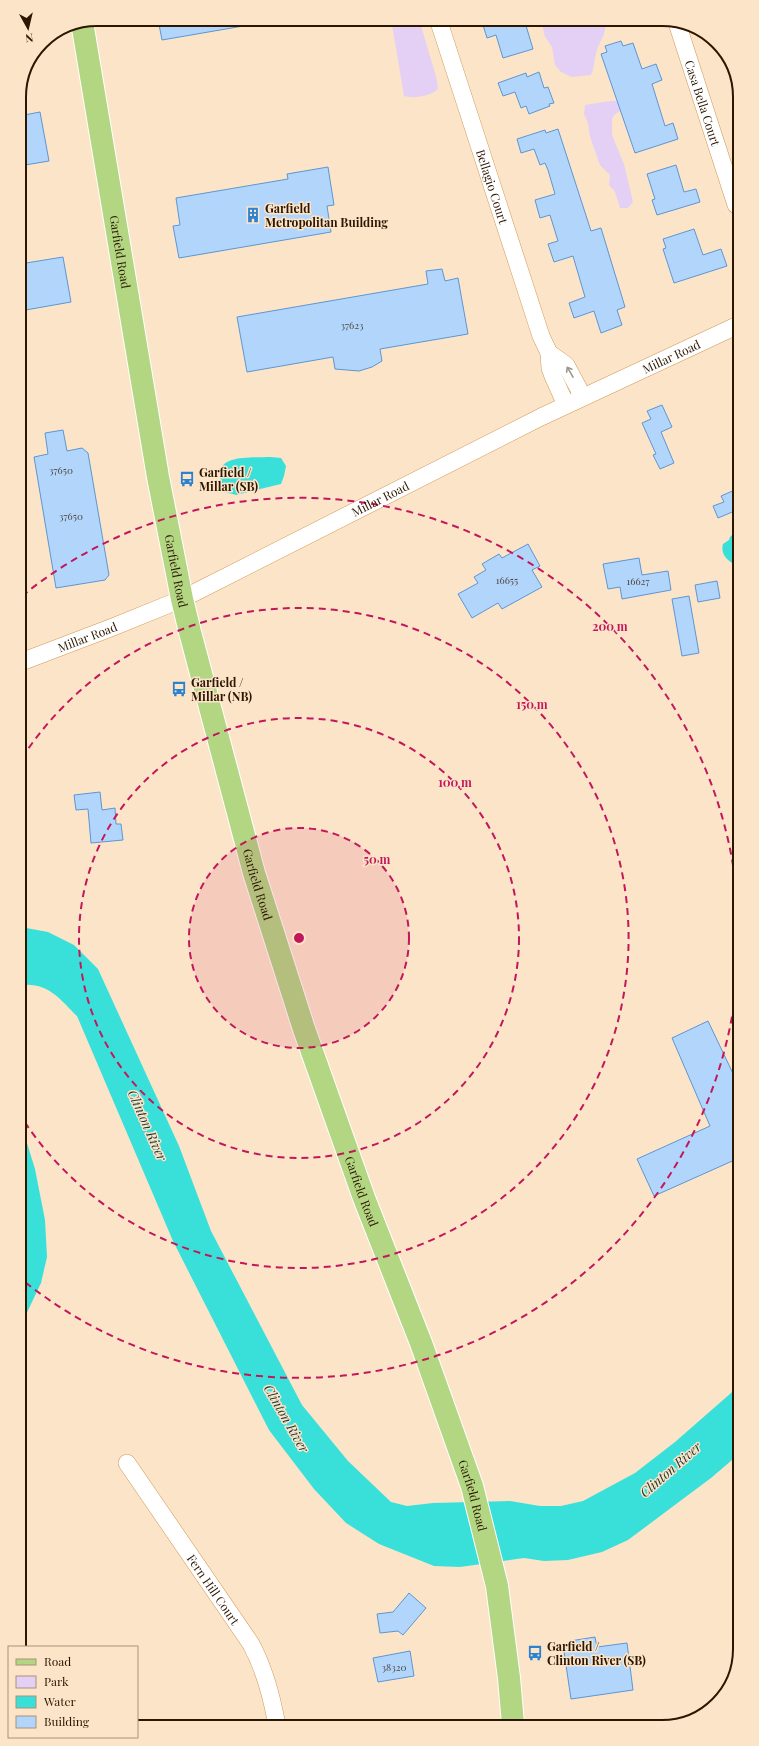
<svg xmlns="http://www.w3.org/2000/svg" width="759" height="1746" viewBox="0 0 759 1746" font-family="'Playfair Display',serif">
	<rect width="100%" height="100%" fill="#fce4c9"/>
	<!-- green -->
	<path fill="#e5d0f5" d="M 391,19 L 419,19 L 437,80 L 438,89 C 431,96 414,99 404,96 Z
		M 541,19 L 603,19 C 609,32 601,38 597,50 C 594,58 595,66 591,75 L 572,77 L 561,72 L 555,65 L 552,47 L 545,37 Z
		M 610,101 L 618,101 L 623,109 L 614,115 L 612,119 L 612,135 L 624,164 L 633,202 L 628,208 L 620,208 L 615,192 L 609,185 L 610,175 L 600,165 L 590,137 L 588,123 L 584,114 L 585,105 Z"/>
	<!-- water -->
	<path fill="#39e0d9" d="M 271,457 L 281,458 L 286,466 L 284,476 L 281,484 L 236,495 L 225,492 C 206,453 245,458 271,457 Z
		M 732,535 L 736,543 L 737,565 C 728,562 720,554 723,544 L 729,540 L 730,537 Z
		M 21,927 L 48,932 L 74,945 L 98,969 L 179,1146 L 211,1231 L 302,1405 L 348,1461 L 391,1502 L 407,1506 L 433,1503 L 510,1501 L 540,1506 L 561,1506 L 583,1501 L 635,1473 L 675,1442 L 739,1386 L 739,1454 L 711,1478 L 628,1540 L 602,1552 L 568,1560 L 544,1561 L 524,1558 L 460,1567 L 434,1566 L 379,1544 L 346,1523 L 314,1489 L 269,1430 L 173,1241 L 77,1016 C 60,999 48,982 21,985 Z
		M 22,1127 L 35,1169 L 45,1220 L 47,1257 L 41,1283 L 22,1323 Z"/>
	<!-- building -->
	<path fill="#b2d5fc" stroke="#5c96d2" d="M 158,19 L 248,19 L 249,25 L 162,40 Z
		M 503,19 L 524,19 L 533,49 L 503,58 L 496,35 L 487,38 L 483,25 Z
		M 621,41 L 623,46 L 633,43 L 642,69 L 656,64 L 662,80 L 652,84 L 665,126 L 673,123 L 678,139 L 635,153 L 601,54 L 607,52 L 605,46 Z
		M 539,72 L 544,88 L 548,87 L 554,103 L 549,104 L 550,106 L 529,114 L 526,106 L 521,108 L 515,92 L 503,96 L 498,83 L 526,73 L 527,77 Z
		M 40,112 L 49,161 L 19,166 L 19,116 Z
		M 558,129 L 591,231 L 601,228 L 625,307 L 617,310 L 622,325 L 601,333 L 594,311 L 574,318 L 569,303 L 585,297 L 573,256 L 554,262 L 548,244 L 558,241 L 550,215 L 540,218 L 535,200 L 555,194 L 548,170 L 545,163 L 540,165 L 534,149 L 521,153 L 517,139 L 545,130 L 546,133 Z
		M 676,165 L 684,192 L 696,189 L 700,202 L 657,215 L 652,200 L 655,199 L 647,174 Z
		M 328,167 L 334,205 L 327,206 L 331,232 L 179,258 L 173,226 L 180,225 L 176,198 L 288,179 L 287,174 Z
		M 694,229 L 703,255 L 721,249 L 727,266 L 674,283 L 663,249 L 666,248 L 663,239 Z
		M 63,257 L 71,302 L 20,311 L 20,264 Z
		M 442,269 L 445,281 L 458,278 L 468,334 L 380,349 L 382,361 L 372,367 L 359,371 L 335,369 L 333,357 L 247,372 L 237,317 L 428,284 L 426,271 Z
		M 662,405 L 672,427 L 661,432 L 674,463 L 660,469 L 653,455 L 656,454 L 642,423 L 651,419 L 647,411 Z
		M 63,430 L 67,451 L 82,448 L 88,453 L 109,575 L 105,580 L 56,588 L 34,457 L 48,454 L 45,433 Z
		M 737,489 L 737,510 L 718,518 L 713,506 L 724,502 L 721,496 Z
		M 528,544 L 540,566 L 532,570 L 542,587 L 502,609 L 498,603 L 472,618 L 458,594 L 478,583 L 474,577 L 486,570 L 482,564 L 499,554 L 502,558 Z
		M 639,558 L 642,575 L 668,571 L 671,590 L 622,599 L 620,587 L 608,589 L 603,564 Z
		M 717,581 L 720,598 L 698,602 L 695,585 Z
		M 689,596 L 699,653 L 682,656 L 672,599 Z
		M 100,792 L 102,810 L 115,808 L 116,824 L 121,824 L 123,840 L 91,843 L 88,809 L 76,810 L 74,795 Z
		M 708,1021 L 738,1084 L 739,1158 L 654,1196 L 637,1159 L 710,1126 L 672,1038 Z
		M 409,1593 L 426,1608 L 403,1635 L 398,1631 L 380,1633 L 377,1614 L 393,1612 Z
		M 595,1637 L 597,1647 L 627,1643 L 633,1690 L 571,1699 L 563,1645 L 570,1644 L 570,1641 Z
		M 410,1651 L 414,1676 L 378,1682 L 373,1658 Z"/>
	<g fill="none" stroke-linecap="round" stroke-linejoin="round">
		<defs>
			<g id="minor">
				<path id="s1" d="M 438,19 L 541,336 L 549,353 L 550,368 L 553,376 L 566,405"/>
				<path id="s2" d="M 677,23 L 736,205"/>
				<path d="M 549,353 L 566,365 L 583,397"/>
				<path id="s3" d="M 21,662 L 113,627 L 182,599 L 541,417 L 736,326"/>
				<path id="s4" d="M 127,1463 L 251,1644 C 265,1670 272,1697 277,1726"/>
			</g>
			<g id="major">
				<path id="s5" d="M 82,22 L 158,477 L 182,599 L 190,632 L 254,873 L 304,1029 L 364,1198 L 421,1343 L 472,1486 L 497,1586 L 509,1678 L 513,1724"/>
			</g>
		</defs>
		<!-- minor casing -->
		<use href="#minor" stroke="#d29a55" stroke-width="18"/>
		<!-- major casing -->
		<use href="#major" stroke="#fff" stroke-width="24"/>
		<!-- minor -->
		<use href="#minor" stroke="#fff" stroke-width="17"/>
		<!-- major -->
		<use href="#major" stroke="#b2d682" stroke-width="22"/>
	</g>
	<!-- one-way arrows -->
	<defs><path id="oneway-shaft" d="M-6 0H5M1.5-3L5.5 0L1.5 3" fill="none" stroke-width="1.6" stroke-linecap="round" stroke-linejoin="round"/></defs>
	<use stroke="#a0968c" href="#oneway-shaft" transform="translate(570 372) rotate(-120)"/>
	<!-- distance rings -->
	<circle cx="299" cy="938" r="110" fill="#c2185b" fill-opacity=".12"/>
	<g fill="none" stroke="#c2185b" stroke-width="2" stroke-dasharray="7 5">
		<circle cx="299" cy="938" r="110"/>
		<circle cx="299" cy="938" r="220"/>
		<path d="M22 758A330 330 0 1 1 22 1118"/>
		<path d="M738 969A440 440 0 0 1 25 1282M22 596A440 440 0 0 1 738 907"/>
	</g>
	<!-- icons -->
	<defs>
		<symbol id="building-bare" viewBox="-9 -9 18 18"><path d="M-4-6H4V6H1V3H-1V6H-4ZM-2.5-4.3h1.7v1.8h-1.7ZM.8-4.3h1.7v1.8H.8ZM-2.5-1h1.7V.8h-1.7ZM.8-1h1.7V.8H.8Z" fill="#2d82d0" stroke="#fce4c9" stroke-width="2.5" paint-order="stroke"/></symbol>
		<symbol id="bus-bare" viewBox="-9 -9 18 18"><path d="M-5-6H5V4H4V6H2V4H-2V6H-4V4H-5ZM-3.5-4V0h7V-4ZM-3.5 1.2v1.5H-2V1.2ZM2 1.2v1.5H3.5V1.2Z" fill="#2d82d0" stroke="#fce4c9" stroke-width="2.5" paint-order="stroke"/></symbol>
	</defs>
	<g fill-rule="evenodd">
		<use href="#building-bare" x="242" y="204" width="22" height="22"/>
		<use href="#bus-bare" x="176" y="468" width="22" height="22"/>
		<use href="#bus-bare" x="168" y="678" width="22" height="22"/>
		<use href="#bus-bare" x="524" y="1642" width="22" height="22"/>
	</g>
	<g text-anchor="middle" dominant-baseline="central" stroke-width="3" stroke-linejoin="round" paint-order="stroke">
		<!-- number labels -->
		<g font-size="10" fill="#4e463f">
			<text x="352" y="325">37623</text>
			<text x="61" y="470">37650</text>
			<text x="71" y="516">37650</text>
			<text x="507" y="580">16655</text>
			<text x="638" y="581">16627</text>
			<text x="394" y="1667">38320</text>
		</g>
		<!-- street labels -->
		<g font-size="12" fill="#2c1600" stroke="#fce4c9">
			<text stroke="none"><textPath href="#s2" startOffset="84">Casa Bella Court</textPath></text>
			<text stroke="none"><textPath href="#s1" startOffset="176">Bellagio Court</textPath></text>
			<text stroke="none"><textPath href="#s5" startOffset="233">Garfield Road</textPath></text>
			<text stroke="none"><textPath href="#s3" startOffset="719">Millar Road</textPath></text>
			<text stroke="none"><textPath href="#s3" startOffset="395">Millar Road</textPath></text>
			<text stroke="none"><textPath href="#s5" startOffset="557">Garfield Road</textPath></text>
			<text stroke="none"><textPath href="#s3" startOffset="71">Millar Road</textPath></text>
			<text stroke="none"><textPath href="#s5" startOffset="881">Garfield Road</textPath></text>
			<text stroke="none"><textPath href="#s5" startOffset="1205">Garfield Road</textPath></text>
			<text stroke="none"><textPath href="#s5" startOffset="1529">Garfield Road</textPath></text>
			<text stroke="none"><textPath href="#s4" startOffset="153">Fern Hill Court</textPath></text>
		</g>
		<!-- poi labels -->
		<g font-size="12" font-weight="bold" fill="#2c1600" stroke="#fce4c9" text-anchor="start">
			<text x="265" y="208">Garfield<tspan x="265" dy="14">Metropolitan Building</tspan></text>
			<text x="199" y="472">Garfield /<tspan x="199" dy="14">Millar (SB)</tspan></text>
			<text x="191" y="682">Garfield /<tspan x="191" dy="14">Millar (NB)</tspan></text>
			<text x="547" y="1646">Garfield /<tspan x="547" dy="14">Clinton River (SB)</tspan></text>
		</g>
		<!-- water labels -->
		<g font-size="13" font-style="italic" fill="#143533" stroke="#fce4c9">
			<text transform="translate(148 1125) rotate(66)">Clinton River</text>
			<text transform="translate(287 1418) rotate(60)">Clinton River</text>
			<text transform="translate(670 1469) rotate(-41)">Clinton River</text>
		</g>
	</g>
	<!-- crop -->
	<path d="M0 0H759V1746H0ZM97 26H662A71 71 0 0 1 733 97V1649A71 71 0 0 1 662 1720H97A71 71 0 0 1 26 1649V97A71 71 0 0 1 97 26Z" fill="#fce4c9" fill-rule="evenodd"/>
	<path fill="none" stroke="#2c1600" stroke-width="2" d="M97 26H662A71 71 0 0 1 733 97V1649A71 71 0 0 1 662 1720H97A71 71 0 0 1 26 1649V97A71 71 0 0 1 97 26Z"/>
	<circle cx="299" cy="938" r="6" fill="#c2185b" stroke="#fce4c9" stroke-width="2"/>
	<g font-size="12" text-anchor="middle" font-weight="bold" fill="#c2185b" stroke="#fce4c9" stroke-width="3" stroke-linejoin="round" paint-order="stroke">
		<text x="610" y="631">200 m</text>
		<text x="532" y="709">150 m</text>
		<text x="455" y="787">100 m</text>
		<text x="377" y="864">50 m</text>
	</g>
	<!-- legend -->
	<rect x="8" y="1646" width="130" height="92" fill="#fce4c9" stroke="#a99279"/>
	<rect x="16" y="1659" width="20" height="6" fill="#b2d682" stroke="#a99279"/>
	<text x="44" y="1666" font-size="12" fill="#2c1600">Road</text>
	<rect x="16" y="1676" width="20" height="12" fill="#e5d0f5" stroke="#a99279"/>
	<text x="44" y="1686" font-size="12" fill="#2c1600">Park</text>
	<rect x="16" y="1696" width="20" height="12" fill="#39e0d9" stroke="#a99279"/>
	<text x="44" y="1706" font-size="12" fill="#2c1600">Water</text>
	<rect x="16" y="1716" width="20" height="12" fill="#b2d5fc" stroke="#a99279"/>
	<text x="44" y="1726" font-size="12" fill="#2c1600">Building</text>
	<!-- north arrow -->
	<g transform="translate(28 28) rotate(172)" stroke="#fce4c9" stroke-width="3" paint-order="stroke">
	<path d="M0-3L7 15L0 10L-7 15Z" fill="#2c1600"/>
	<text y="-6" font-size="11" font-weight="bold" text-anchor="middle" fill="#2c1600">N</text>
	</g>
</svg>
